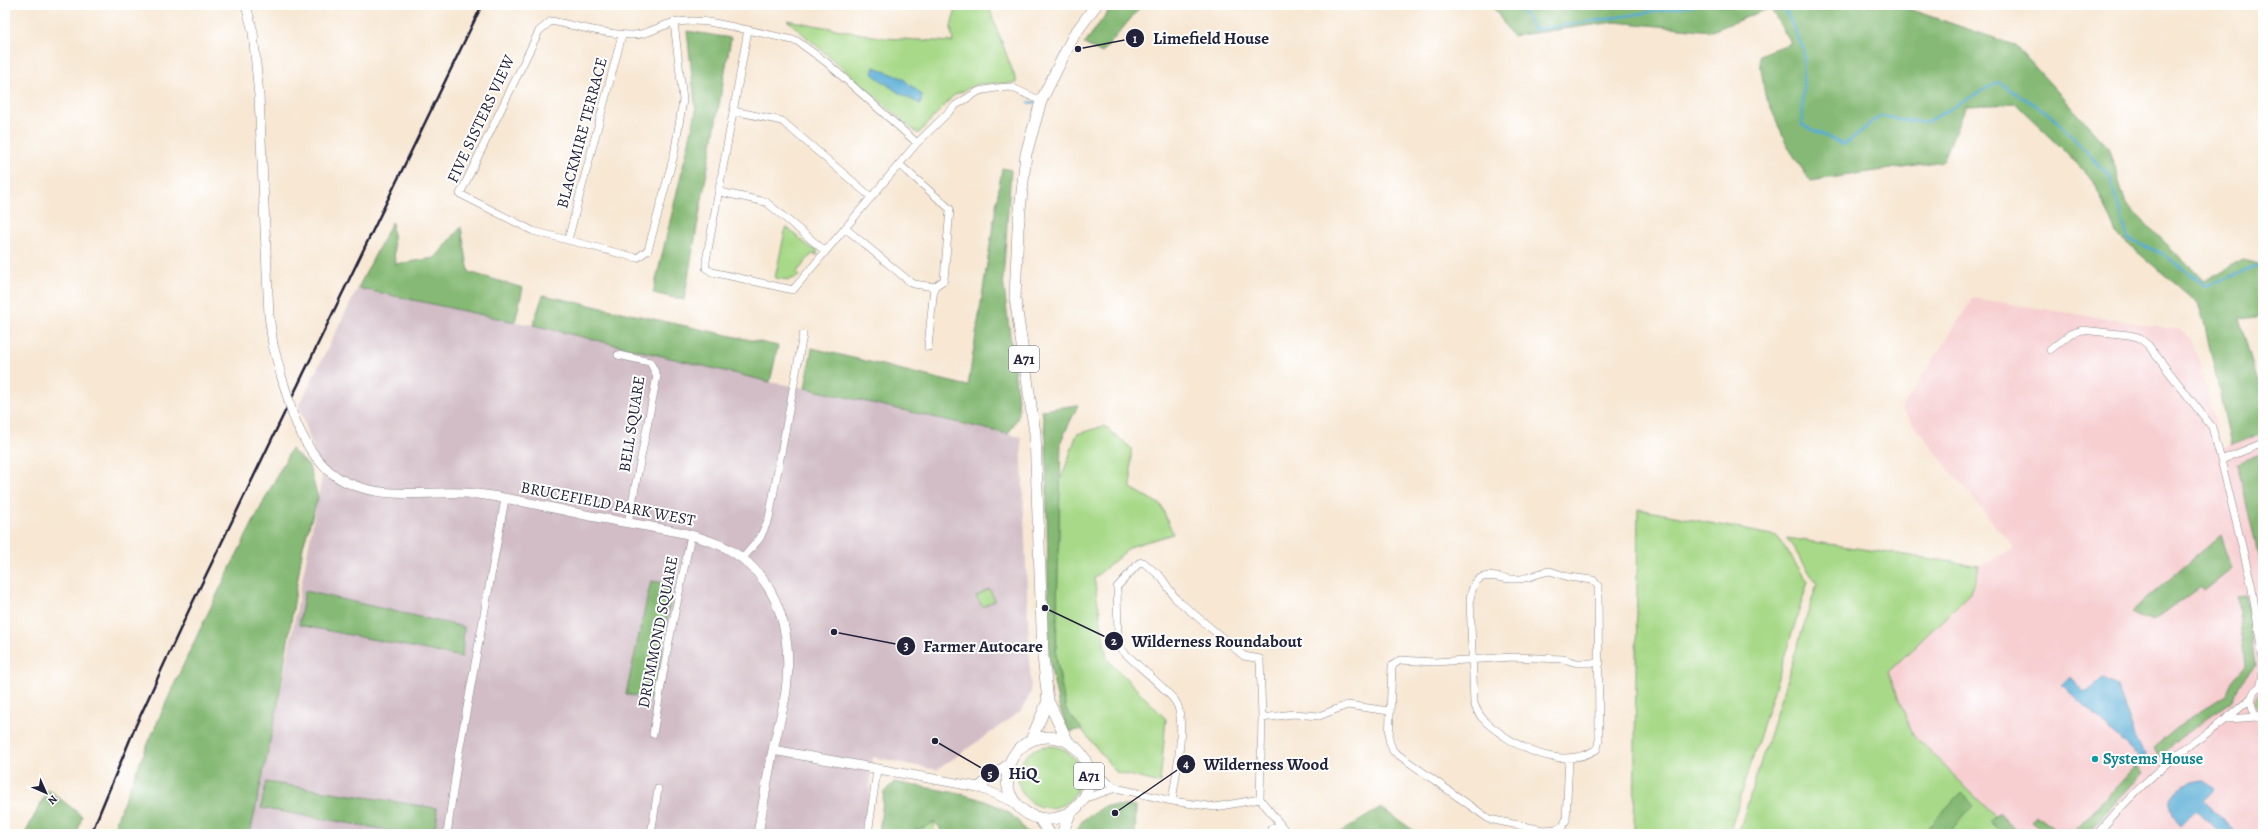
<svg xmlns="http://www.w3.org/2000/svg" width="2268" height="839" viewBox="0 0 2268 839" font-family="Alegreya,serif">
	<rect width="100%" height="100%" fill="#fff"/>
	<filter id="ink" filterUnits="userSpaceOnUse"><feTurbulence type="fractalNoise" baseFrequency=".025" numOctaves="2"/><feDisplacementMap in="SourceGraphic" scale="8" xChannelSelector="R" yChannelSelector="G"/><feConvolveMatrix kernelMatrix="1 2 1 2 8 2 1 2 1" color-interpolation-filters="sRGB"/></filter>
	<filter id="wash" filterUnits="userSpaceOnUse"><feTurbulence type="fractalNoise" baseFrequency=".012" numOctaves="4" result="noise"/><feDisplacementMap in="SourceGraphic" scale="16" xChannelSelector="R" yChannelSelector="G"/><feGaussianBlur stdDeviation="0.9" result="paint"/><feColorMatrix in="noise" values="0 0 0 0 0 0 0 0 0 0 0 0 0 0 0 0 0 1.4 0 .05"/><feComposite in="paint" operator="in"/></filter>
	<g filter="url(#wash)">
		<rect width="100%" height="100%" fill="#f7e7d3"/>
		<!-- built -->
		<path fill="#f7cfd1" d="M 1973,298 L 2180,330 L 2193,341 L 2222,448 L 2263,434 L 2263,834 L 2013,834 L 1913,735 L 1888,672 L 1971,593 L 1980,566 L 2014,549 L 1901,409 Z"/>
		<!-- industrial -->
		<path fill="#d2bdc6" d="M 358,288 L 515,322 L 533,325 L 770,382 L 805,388 L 1021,437 L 1031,693 L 1021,711 L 937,770 L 873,757 L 866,834 L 249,834 L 277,712 L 322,476 L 299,405 Z"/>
		<!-- green -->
		<path fill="#a7d988" stroke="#647e62" d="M 960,5 L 988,5 L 1017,83 L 978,84 L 954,95 L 918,134 L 787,20 L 884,38 L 953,42 L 951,27 L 956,8 Z
			M 786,227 L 812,249 L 817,249 L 817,255 L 812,254 L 797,272 L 799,276 L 789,280 L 775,278 Z
			M 1104,426 L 1131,448 L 1131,488 L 1161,505 L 1173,534 L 1132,546 L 1094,578 L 1107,659 L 1166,719 L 1160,783 L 1116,772 L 1066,710 L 1056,656 L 1060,482 L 1077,434 Z
			M 1638,509 L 1777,536 L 1808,582 L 1729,834 L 1634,834 Z
			M 1787,538 L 1980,566 L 1971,593 L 1888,672 L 1913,735 L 2013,834 L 1738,834 L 1817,584 Z
			M 989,589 L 995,600 L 983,607 L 976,597 Z
			M 2263,690 L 2263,717 C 2254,709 2252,697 2263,690 Z
			M1018 777a31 31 0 1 1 62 0a31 31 0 1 1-62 0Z
			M 934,822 L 935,834 L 879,834 L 895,834 Z"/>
		<!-- forest -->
		<path fill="#85b974" stroke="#546e58" d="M 1113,5 L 1142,5 L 1102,53 L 1084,44 Z
			M 1492,5 L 1897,5 L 2015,45 L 2108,147 L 2126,204 L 2204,281 L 2242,260 L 2263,265 L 2263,316 L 2239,319 L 2263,399 L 2263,433 L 2231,445 L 2204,322 L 2198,303 L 2116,234 L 2094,182 L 2063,149 L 2016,104 L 1966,106 L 1943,161 L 1810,181 L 1788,147 L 1765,95 L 1759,55 L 1791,43 L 1770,8 L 1712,31 L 1615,22 L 1512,36 Z
			M 687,31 L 731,38 L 684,300 L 653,293 L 696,112 Z
			M 1002,168 L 1011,170 L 1003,279 L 1019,409 L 1017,419 L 1008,434 L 805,388 L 812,348 L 968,386 Z
			M 392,222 L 395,264 L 435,258 L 461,227 L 469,272 L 523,288 L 515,322 L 358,288 Z
			M 543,295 L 778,346 L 770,382 L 533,325 Z
			M 1078,405 L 1061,441 L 1056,657 L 1066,710 L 1082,729 L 1069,732 L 1059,706 L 1049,659 L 1046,437 L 1042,410 Z
			M 291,449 L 309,466 L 318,498 L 303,546 L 278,704 L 250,834 L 111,834 C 162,702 225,575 291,449 Z
			M 2263,453 L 2263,576 L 2237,463 Z
			M 2221,535 L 2232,569 L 2204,591 L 2200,587 L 2153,621 L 2131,612 Z
			M 651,581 L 673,584 L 653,700 L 626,694 Z
			M 305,591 L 464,627 L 462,657 L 299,625 Z
			M 2246,595 L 2255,666 L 2239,686 L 2233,700 L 2194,727 L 2159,757 L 2154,747 L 2187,720 L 2227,694 L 2232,681 L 2245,666 L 2237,596 Z
			M 2136,766 L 2143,773 L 2086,834 L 2072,834 Z
			M 266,782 L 436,808 C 439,816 436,828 430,834 L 410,834 L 261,808 Z
			M 894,782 C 929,789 983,793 1012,815 C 1018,820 1023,828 1028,834 L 941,834 L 940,828 L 934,822 C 918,833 898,834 879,833 L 884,792 Z
			M 48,789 L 82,816 L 77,834 L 25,834 Z
			M 1961,792 L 1974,806 L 1947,834 L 1922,834 Z
			M 1105,806 L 1136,806 L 1135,834 L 1074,834 L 1083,820 Z
			M 1381,808 L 1419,834 L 1337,834 Z
			M 1999,812 L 2020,834 L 2003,834 L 1990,822 Z
			M 2037,815 L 2060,834 L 2047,834 L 2032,821 Z"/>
		<!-- water -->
		<path fill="#59add5" stroke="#3e6888" d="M 874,67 L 902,78 L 922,95 L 920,104 L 899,93 L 872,74 Z
			M 2070,677 L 2083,691 L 2087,692 L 2103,679 L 2117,686 L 2137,741 L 2146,756 L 2142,761 L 2062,685 Z
			M 2204,780 L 2216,789 L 2204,801 L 2238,834 L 2221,834 L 2196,810 L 2181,825 C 2158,802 2176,782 2204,780 Z"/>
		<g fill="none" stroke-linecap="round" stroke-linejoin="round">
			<!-- stream -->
			<path stroke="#59add5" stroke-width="2.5" d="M 1519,5 L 1534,30 L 1696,5
				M 1783,5 L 1804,50 L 1802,125 L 1844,145 L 1880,116 L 1925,123 L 1998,82 L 2051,115 L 2109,175 L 2128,239 L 2163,254 L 2206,286 L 2258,266 L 2263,268
				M 1029,103 L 1036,102"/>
		</g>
	</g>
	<g filter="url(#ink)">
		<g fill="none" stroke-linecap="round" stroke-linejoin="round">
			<defs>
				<path id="minor" d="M 674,22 L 683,100 L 674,155 L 648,250 L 637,258 L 533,231 L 460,194 L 539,31 L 551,21 C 577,26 604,34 630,35 C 646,36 658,26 673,23 C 698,17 723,25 748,30
					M 734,111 L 782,121 L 871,197
					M 917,143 L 826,62 L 797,41 L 748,30 L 706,261 L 706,268 L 712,272 L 793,290 L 917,143 L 956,105 L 979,91 L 996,88 L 1011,87 L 1041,101
					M 720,192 L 766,202 L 825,251
					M 845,228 L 909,281 L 914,284 L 934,287 L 944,280 L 950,209 L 899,164
					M 568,240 L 622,35
					M 928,347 L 934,287
					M 2050,350 L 2070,334 L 2082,330 L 2129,335 L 2138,337 L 2148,345 L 2212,427 L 2221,460
					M 618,355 L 650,362 L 657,376 L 628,523
					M 2263,443 L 2221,460 L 2251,583 L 2263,659
					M 743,558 L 760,538 L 769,518 L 803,335
					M 1550,571 L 1568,577 L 1593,580 L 1598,586 L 1599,740 L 1597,749 C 1567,768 1531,754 1504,736 C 1490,726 1479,719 1474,703 L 1470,599 C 1476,563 1496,581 1518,579 C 1529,579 1539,572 1550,571 Z
					M 2263,685 C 2246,693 2249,712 2263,721
					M 2261,686 L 2263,672
					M 1262,718 L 1293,714 L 1319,716 L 1347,705 L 1389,711
					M 2228,719 L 2257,717
					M 653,734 L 667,651 L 691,535
					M 1569,759 L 1566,820 L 1563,826 L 1557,829 L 1543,830 L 1489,819 L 1393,751 L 1389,740 L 1392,666 L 1400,660 L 1434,662 L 1513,657 L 1563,659 L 1577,663 L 1600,663
					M 1088,768 L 1116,788 L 1172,801 L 1215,807 L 1260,799 L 1262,718 L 1260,659 L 1244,656 L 1176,599 L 1161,577 L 1143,562 L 1139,563 L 1117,587 L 1118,638 L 1121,649 C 1138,667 1160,682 1175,701 C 1188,717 1175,780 1172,801
					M 1083,799 L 1116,788
					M 1260,799 L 1288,834
					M 1271,829 L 1280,825
					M 447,834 L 458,757 L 505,499
					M 651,834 L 658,789
					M 868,834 L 877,770
					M 2097,834 C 2121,806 2148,778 2177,755 C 2203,735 2228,720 2252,697"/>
				<path id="tertiary" d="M 246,5 L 253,32 L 259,96 L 269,315 L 273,345 L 281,375
					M 293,415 C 303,441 319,469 346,482 C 390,502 431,489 477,494 C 512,498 547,507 581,514 C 615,521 649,526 683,533 C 698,537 714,541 728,549 C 780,578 793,636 786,691 C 783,711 777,731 773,750 C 767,778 763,806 758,834
					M 773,750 L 978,787 L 1014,802
					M 978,787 L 1009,763"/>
				<path id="primary" d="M1007 778a41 41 0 1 1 82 0a41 41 0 1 1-82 0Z
					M 1031,740 L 1048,701
					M 1068,742 L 1048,701 L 1043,656 L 1035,433 L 1015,298 L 1018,229 L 1026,154 L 1041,101 L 1074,35 L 1096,5
					M 1039,818 L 1050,834
					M 1062,834 L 1071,811"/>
			</defs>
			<!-- minor casing -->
			<use href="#minor" stroke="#8c8487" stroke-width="8"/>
			<!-- tertiary casing -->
			<use href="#tertiary" stroke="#8c8487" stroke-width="10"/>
			<!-- primary casing -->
			<use href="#primary" stroke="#8c8487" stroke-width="12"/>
			<!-- minor -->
			<use href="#minor" stroke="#fff" stroke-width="7"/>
			<!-- tertiary -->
			<use href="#tertiary" stroke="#fff" stroke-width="9"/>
			<!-- primary -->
			<use href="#primary" stroke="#fff" stroke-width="11"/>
			<!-- rail -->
			<path stroke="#22223b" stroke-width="2.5" d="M 91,834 L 136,725 L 189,610 L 482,5"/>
			<defs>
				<path id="tertiary-bridge" d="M 281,375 L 293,415"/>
			</defs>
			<!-- tertiary-bridge casing -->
			<use href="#tertiary-bridge" stroke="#8c8487" stroke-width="10" stroke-linecap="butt"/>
			<!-- tertiary-bridge -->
			<use href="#tertiary-bridge" stroke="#fff" stroke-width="9"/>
		</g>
	</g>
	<!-- markers -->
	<circle fill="#0f9aa8" stroke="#fff" stroke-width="1.5" cx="2095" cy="759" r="4"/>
	<g text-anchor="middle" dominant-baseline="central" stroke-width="4" stroke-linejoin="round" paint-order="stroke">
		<!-- shield labels -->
		<g fill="#fff" stroke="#646476" stroke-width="1">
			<rect x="1009" y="346" width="30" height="26" rx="3"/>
			<rect x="1074" y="763" width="30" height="26" rx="3"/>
		</g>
		<g font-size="15" font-weight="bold" fill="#22223b">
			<text x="1024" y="359">A71</text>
			<text x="1089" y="776">A71</text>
		</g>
		<!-- street labels -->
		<g font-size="16" fill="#22223b" stroke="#fff">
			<text transform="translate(481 119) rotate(-65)">FIVE SISTERS VIEW</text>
			<text transform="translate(582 133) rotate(-75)">BLACKMIRE TERRACE</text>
			<text transform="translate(632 424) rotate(-81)">BELL SQUARE</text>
			<text transform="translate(608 504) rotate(11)">BRUCEFIELD PARK WEST</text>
			<text transform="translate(658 632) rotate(-79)">DRUMMOND SQUARE</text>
		</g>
		<!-- culture labels -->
		<g font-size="16" font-weight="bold" fill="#0d838f" stroke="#fff" text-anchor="start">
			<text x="2103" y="759">Systems House</text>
		</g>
	</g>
	<!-- callouts -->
	<path fill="none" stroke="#22223b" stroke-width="1.5" d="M1078 49L1135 38M1045 608L1114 641M834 632L906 646M1115 813L1186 764M935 741L990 773"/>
	<g fill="#22223b" stroke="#fff" stroke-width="1.5">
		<circle cx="1078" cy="49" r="4"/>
		<circle cx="1045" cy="608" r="4"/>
		<circle cx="834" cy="632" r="4"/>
		<circle cx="1115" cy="813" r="4"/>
		<circle cx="935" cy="741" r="4"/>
		<circle cx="1135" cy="38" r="10"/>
		<circle cx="1114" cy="641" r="10"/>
		<circle cx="906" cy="646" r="10"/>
		<circle cx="1186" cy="764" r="10"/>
		<circle cx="990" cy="773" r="10"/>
	</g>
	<g font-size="12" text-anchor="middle" font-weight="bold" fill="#fff">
		<text x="1135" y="43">1</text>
		<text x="1114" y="645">2</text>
		<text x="906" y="650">3</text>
		<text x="1186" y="768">4</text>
		<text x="990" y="778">5</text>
	</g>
	<g font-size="17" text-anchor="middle" font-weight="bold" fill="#22223b" stroke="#fff" stroke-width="4" stroke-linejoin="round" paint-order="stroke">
		<text x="1211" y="44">Limefield House</text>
		<text x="1217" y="647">Wilderness Roundabout</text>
		<text x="983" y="652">Farmer Autocare</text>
		<text x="1266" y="770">Wilderness Wood</text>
		<text x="1023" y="779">HiQ</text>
	</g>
	<!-- margin -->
	<rect width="2268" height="839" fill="none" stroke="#fff" stroke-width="20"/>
	<!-- north arrow -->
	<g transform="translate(46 793) rotate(135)" stroke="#ffffff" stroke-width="3" paint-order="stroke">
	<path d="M0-3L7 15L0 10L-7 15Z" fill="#22223b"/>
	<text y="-6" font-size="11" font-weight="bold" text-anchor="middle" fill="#22223b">N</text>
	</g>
</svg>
